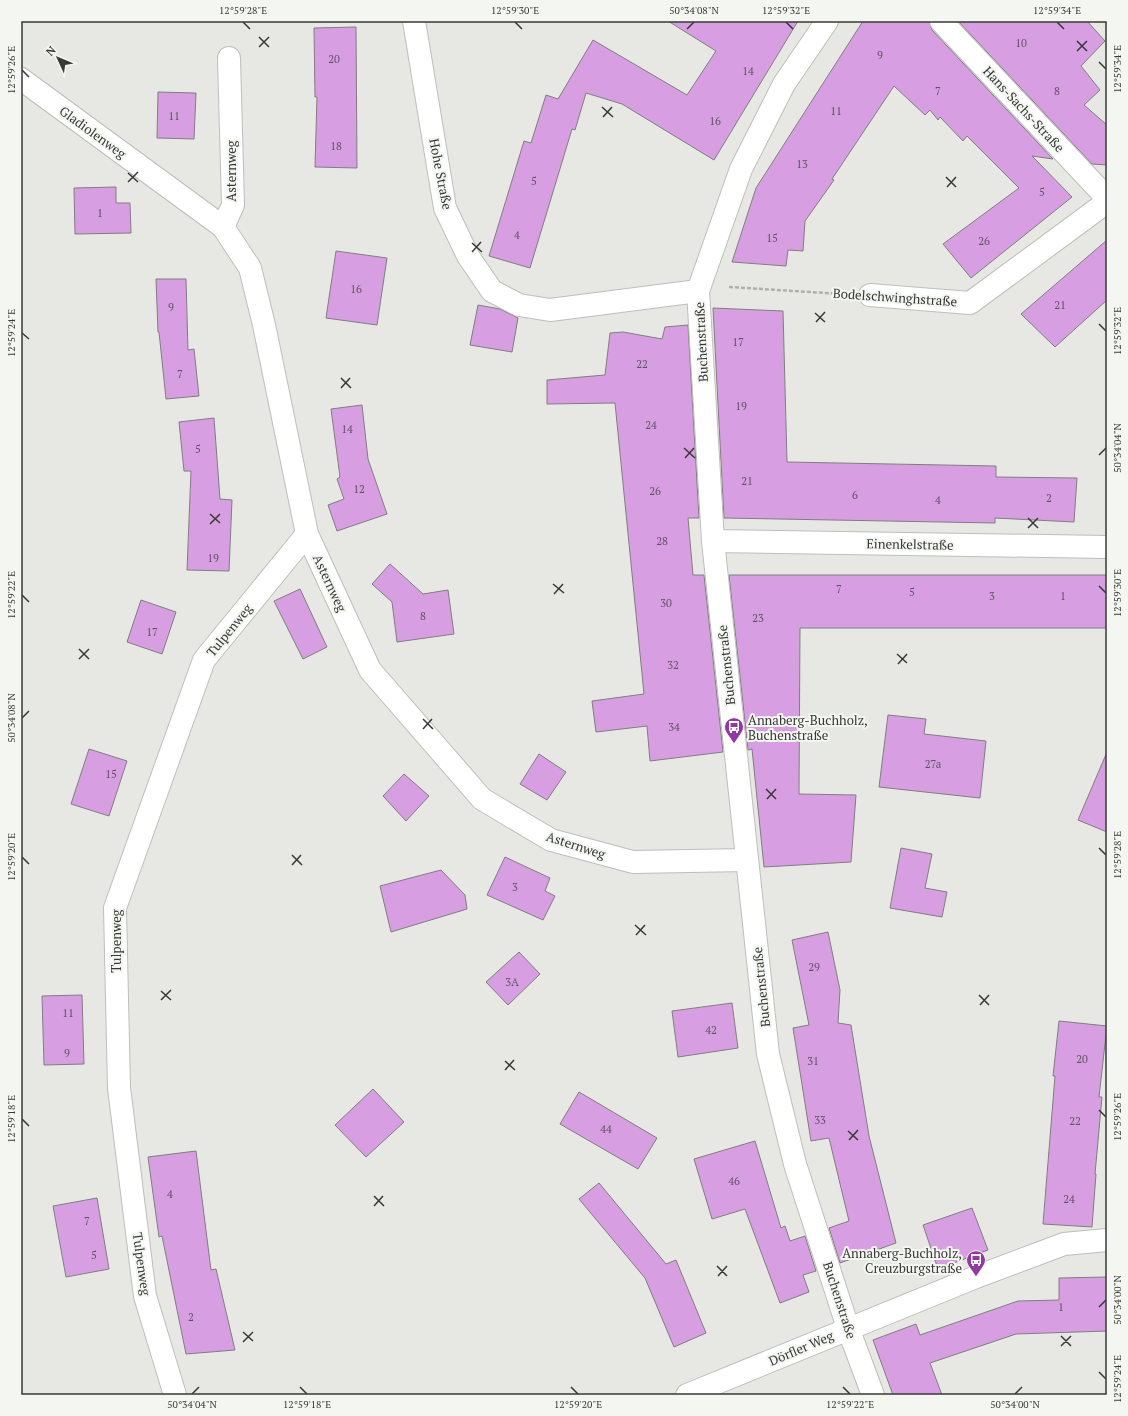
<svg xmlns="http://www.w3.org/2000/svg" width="1128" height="1416" viewBox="0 0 1128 1416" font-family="'PT Serif',serif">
	<rect width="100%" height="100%" fill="#e7e8e4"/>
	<!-- building -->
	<path fill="#d79fe2" stroke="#807d80" d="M 668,21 L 798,21 L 714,160 L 622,104 L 586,93 L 575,130 L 572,129 L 530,268 L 489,256 L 524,141 L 531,143 L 546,95 L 558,99 L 593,40 L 687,95 L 716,51 Z
		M 863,21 L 929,21 L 932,30 L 1053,159 L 1032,156 L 1072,197 L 971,278 L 943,244 L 1019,188 L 967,136 L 963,141 L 940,117 L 938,120 L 930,110 L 925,115 L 894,86 L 832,179 L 834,180 L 805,221 L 803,251 L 788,250 L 786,266 L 732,262 L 756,188 Z
		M 958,21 L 1087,21 L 1105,41 L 1081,66 L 1100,90 L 1084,105 L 1107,125 L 1107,165 L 1092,164 Z
		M 356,27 L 357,168 L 315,167 L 317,97 L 315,97 L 314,28 Z
		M 158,92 L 196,93 L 194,139 L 157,138 Z
		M 116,187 L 116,203 L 130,203 L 131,233 L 75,234 L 74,188 Z
		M 1107,240 L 1107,300 L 1055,347 L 1021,314 Z
		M 336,251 L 387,258 L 377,325 L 326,318 Z
		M 156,279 L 186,279 L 188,350 L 194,349 L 199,396 L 166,399 L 159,332 L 158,332 Z
		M 478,305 L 500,309 L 518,318 L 512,352 L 470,345 Z
		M 713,308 L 783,311 L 787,462 L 996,466 L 996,477 L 1077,478 L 1074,522 L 995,518 L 995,523 L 724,518 Z
		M 688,325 L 699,518 L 688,518 L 693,575 L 704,575 L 723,752 L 650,761 L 647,726 L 596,732 L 592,701 L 644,694 L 615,403 L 547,404 L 547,380 L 605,375 L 610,333 L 623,332 L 662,339 L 665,327 Z
		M 362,405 L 368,459 L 387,514 L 337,531 L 328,505 L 344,499 L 337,479 L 340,477 L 331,409 Z
		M 214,418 L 220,499 L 232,500 L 229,571 L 187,570 L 191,471 L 184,471 L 179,422 Z
		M 390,564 L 423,594 L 448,590 L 454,634 L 397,642 L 392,602 L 372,584 Z
		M 729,575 L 1107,575 L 1107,628 L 800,628 L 799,794 L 856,795 L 851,862 L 764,867 L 752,749 L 748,750 Z
		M 300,589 L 327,647 L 303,659 L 274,601 Z
		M 141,600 L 176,612 L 162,654 L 127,642 Z
		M 888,715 L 926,719 L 924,734 L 986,741 L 980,798 L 879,787 Z
		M 89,749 L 127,761 L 109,816 L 71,804 Z
		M 1107,752 L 1107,832 L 1078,820 Z
		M 539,754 L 566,772 L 547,800 L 520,784 Z
		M 404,774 L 429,796 L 406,821 L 383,796 Z
		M 901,848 L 932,854 L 925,888 L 947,892 L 942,917 L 890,908 Z
		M 505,857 L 550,878 L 545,891 L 555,896 L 543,920 L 487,895 Z
		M 441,870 L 465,895 L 467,909 L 391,932 L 380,886 Z
		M 828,932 L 840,990 L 838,1023 L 851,1025 L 869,1136 L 896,1243 L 840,1263 L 829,1228 L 849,1221 L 829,1138 L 811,1141 L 793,1028 L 809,1025 L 792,940 Z
		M 519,952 L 540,974 L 508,1005 L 486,982 Z
		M 82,995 L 84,1064 L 44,1065 L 42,996 Z
		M 732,1003 L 738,1048 L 678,1057 L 672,1011 Z
		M 1059,1021 L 1107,1026 L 1099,1097 L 1102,1097 L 1095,1174 L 1096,1174 L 1092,1227 L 1043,1224 L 1055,1076 L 1053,1076 Z
		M 373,1089 L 404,1122 L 366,1157 L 335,1125 Z
		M 579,1092 L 657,1138 L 638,1169 L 560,1124 Z
		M 755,1141 L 781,1228 L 785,1226 L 790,1241 L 805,1236 L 816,1271 L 803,1275 L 809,1292 L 780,1303 L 745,1209 L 712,1219 L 694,1159 Z
		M 196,1151 L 211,1270 L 216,1269 L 235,1350 L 186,1354 L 162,1236 L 159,1237 L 148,1157 Z
		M 599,1183 L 666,1264 L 676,1260 L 706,1333 L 674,1347 L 645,1278 L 579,1199 Z
		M 97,1198 L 109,1269 L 66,1277 L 53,1206 Z
		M 972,1208 L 988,1250 L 938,1269 L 923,1225 Z
		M 1107,1277 L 1107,1331 L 1016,1334 L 930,1363 L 942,1395 L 893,1395 L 873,1340 L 916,1324 L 920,1335 L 1018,1301 L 1059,1300 L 1059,1278 Z"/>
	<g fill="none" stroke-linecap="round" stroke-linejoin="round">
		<defs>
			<path id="minor" d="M 414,21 L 445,208 L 468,256 L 492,291 L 519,305 L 550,310 L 698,291
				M 827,21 L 784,84 L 741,169 L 698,291 L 713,541 L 768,1054 L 795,1164 L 848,1328 L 873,1395
				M 941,21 L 1107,198
				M 21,79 L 223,227 L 250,268 L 264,325 L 307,534 L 370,670 L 482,799 L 551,840 L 633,862 L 747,860
				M 223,227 L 233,205 L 229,58
				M 870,295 L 970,303 L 1107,202
				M 713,541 L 1107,547
				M 175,1395 L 145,1296 L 119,1088 L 115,908 L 204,660 L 307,534
				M 687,1395 L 976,1277 L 1064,1244 L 1107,1240"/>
		</defs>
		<!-- minor casing -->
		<use href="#minor" stroke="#bebfbb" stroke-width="24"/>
		<!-- path -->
		<path stroke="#afb0ad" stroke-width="2.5" stroke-dasharray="4 2" stroke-linecap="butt" d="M 729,287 L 842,294"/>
		<!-- minor -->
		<use href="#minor" stroke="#fff" stroke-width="22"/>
	</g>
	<!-- ticks -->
	<path fill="none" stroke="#383837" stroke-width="1.5" d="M 243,22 L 250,29M 515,22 L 522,29M 786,22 L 793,29M 1057,22 L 1064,29M 687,29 L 694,22M 259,37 L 269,47M 1077,41 L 1087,51M 259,47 L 269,37M 1077,51 L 1087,41M 1099,62 L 1106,69M 22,70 L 29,77M 602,107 L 613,117M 603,117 L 612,107M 128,173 L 138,182M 946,177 L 956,187M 128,182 L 138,172M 947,187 L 956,177M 472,243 L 482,252M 472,252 L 481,242M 815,313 L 825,322M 816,322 L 825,312M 1099,324 L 1106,331M 22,333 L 29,339M 341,378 L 351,388M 341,388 L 350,378M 684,448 L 695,458M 1099,455 L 1106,448M 685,458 L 694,448M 210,514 L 220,523M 1028,518 L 1038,528M 210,524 L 220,514M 1028,528 L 1038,518M 553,584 L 564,593M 1099,586 L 1106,593M 554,594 L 563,584M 22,595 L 29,602M 79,649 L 89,659M 897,654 L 907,663M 79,659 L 89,649M 898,664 L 907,654M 22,718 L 29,711M 423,719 L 433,729M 423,729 L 432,719M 766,789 L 776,799M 767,799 L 776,789M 1099,848 L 1106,855M 292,855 L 302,865M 22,857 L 29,864M 292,865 L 301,855M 635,925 L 646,935M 636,935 L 645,925M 161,991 L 171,1000M 979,995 L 989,1005M 161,1000 L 171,990M 980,1005 L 989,995M 505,1061 L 515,1070M 505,1070 L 514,1060M 1099,1110 L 1106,1117M 22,1119 L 29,1126M 848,1131 L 858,1140M 849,1140 L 858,1130M 374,1196 L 384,1206M 374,1206 L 383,1196M 717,1266 L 727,1276M 718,1276 L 727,1266M 1099,1307 L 1106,1300M 243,1332 L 253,1341M 1061,1336 L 1071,1346M 243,1342 L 253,1332M 1061,1346 L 1071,1336M 1099,1372 L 1106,1379M 300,1387 L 307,1394M 571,1387 L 578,1394M 843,1387 L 850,1394M 192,1394 L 199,1387M 1015,1394 L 1022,1387"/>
	<!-- icons -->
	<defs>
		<symbol id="bus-pin" viewBox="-11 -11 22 30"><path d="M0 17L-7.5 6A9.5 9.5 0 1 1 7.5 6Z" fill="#9238a3" stroke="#f4f6f1"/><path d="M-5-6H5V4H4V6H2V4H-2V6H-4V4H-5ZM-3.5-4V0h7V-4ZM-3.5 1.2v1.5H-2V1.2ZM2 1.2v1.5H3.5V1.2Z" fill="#fff"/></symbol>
	</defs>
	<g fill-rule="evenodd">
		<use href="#bus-pin" x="723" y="716" width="22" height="30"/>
		<use href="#bus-pin" x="965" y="1249" width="22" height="30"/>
	</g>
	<g text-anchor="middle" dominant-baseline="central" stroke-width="4" stroke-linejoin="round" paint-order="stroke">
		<!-- number labels -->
		<g font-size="11" fill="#605262">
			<text x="1021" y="43">10</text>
			<text x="880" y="55">9</text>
			<text x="334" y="59">20</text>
			<text x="748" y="71">14</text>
			<text x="938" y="91">7</text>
			<text x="1057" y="91">8</text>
			<text x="836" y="111">11</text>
			<text x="174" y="116">11</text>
			<text x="715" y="121">16</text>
			<text x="336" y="146">18</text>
			<text x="802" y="164">13</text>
			<text x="534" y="181">5</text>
			<text x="1042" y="192">5</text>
			<text x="100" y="213">1</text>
			<text x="517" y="235">4</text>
			<text x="772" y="238">15</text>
			<text x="984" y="241">26</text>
			<text x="356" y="289">16</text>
			<text x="1060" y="305">21</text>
			<text x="171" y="307">9</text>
			<text x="738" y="342">17</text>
			<text x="642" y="364">22</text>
			<text x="180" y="374">7</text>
			<text x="741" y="406">19</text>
			<text x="651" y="425">24</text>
			<text x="347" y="429">14</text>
			<text x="198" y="449">5</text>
			<text x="747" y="481">21</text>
			<text x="359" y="489">12</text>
			<text x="655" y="491">26</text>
			<text x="855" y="495">6</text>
			<text x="1049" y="498">2</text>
			<text x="938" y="500">4</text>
			<text x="662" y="541">28</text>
			<text x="213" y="558">19</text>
			<text x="839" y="589">7</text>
			<text x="912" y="592">5</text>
			<text x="992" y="596">3</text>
			<text x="1063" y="596">1</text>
			<text x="666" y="603">30</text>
			<text x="423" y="616">8</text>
			<text x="758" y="618">23</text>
			<text x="152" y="632">17</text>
			<text x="673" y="665">32</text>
			<text x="674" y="727">34</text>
			<text x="933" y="764">27a</text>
			<text x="111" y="774">15</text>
			<text x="515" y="887">3</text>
			<text x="814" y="967">29</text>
			<text x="512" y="982">3A</text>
			<text x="68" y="1013">11</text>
			<text x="711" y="1030">42</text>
			<text x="67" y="1053">9</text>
			<text x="1082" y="1059">20</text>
			<text x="813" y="1061">31</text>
			<text x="820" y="1120">33</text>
			<text x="1075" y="1121">22</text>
			<text x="606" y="1129">44</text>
			<text x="734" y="1181">46</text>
			<text x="170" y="1194">4</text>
			<text x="1069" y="1199">24</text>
			<text x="87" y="1221">7</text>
			<text x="94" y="1255">5</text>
			<text x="1061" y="1307">1</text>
			<text x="191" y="1317">2</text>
		</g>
		<!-- street labels -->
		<g font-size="13" fill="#383837" stroke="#f4f6f1">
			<text transform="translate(1024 109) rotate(47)">Hans-Sachs-Straße</text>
			<text transform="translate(93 132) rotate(36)">Gladiolenweg</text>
			<text transform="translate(231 171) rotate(-90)">Asternweg</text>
			<text transform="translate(441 174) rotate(79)">Hohe Straße</text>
			<text transform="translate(895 297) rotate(4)">Bodelschwinghstraße</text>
			<text transform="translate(701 342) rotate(-93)">Buchenstraße</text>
			<text transform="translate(910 544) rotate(1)">Einenkelstraße</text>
			<text transform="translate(330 583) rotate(65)">Asternweg</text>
			<text transform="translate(229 630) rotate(-51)">Tulpenweg</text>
			<text transform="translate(726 665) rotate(-96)">Buchenstraße</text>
			<text transform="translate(576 845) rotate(18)">Asternweg</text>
			<text transform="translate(116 941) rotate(-90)">Tulpenweg</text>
			<text transform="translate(761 987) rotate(-96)">Buchenstraße</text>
			<text transform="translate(142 1264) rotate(82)">Tulpenweg</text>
			<text transform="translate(840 1300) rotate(72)">Buchenstraße</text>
			<text transform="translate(801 1348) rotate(-23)">Dörfler Weg</text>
		</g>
		<!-- poi labels -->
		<g font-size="13" fill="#383837" stroke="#f4f6f1" text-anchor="start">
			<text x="748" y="720">Annaberg-Buchholz,<tspan x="748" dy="15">Buchenstraße</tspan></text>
			<text x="962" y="1253" text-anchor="end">Annaberg-Buchholz,<tspan x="962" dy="15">Creuzburgstraße</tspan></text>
		</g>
	</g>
	<!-- border -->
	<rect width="1128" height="1416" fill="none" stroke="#f4f6f1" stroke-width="44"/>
	<!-- north arrow -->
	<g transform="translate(58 58) rotate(314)" stroke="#f4f6f1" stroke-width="3" paint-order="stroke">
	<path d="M0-3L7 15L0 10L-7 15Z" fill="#383837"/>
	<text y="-6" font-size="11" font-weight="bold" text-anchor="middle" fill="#383837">N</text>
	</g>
	<rect x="22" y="22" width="1084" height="1372" fill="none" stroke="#383837" stroke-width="1.5"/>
	<g font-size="10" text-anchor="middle" fill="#383837">
		<text x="243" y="14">12°59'28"E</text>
		<text x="515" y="14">12°59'30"E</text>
		<text x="694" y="14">50°34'08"N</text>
		<text x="786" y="14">12°59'32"E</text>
		<text x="1057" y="14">12°59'34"E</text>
		<text transform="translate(1117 69) rotate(-90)" y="4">12°59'34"E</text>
		<text transform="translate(11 70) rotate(-90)" y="4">12°59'26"E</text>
		<text transform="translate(1117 331) rotate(-90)" y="4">12°59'32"E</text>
		<text transform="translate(11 333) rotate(-90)" y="4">12°59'24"E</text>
		<text transform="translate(1117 448) rotate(-90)" y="4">50°34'04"N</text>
		<text transform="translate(1117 593) rotate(-90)" y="4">12°59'30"E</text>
		<text transform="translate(11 595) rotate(-90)" y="4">12°59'22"E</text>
		<text transform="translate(11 718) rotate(-90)" y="4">50°34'08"N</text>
		<text transform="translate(1117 855) rotate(-90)" y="4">12°59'28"E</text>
		<text transform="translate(11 857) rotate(-90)" y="4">12°59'20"E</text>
		<text transform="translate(1117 1117) rotate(-90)" y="4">12°59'26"E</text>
		<text transform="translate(11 1119) rotate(-90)" y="4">12°59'18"E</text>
		<text transform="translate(1117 1300) rotate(-90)" y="4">50°34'00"N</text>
		<text transform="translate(1117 1379) rotate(-90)" y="4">12°59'24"E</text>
		<text x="192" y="1408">50°34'04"N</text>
		<text x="307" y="1408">12°59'18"E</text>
		<text x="578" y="1408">12°59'20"E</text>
		<text x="850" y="1408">12°59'22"E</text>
		<text x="1015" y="1408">50°34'00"N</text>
	</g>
</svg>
